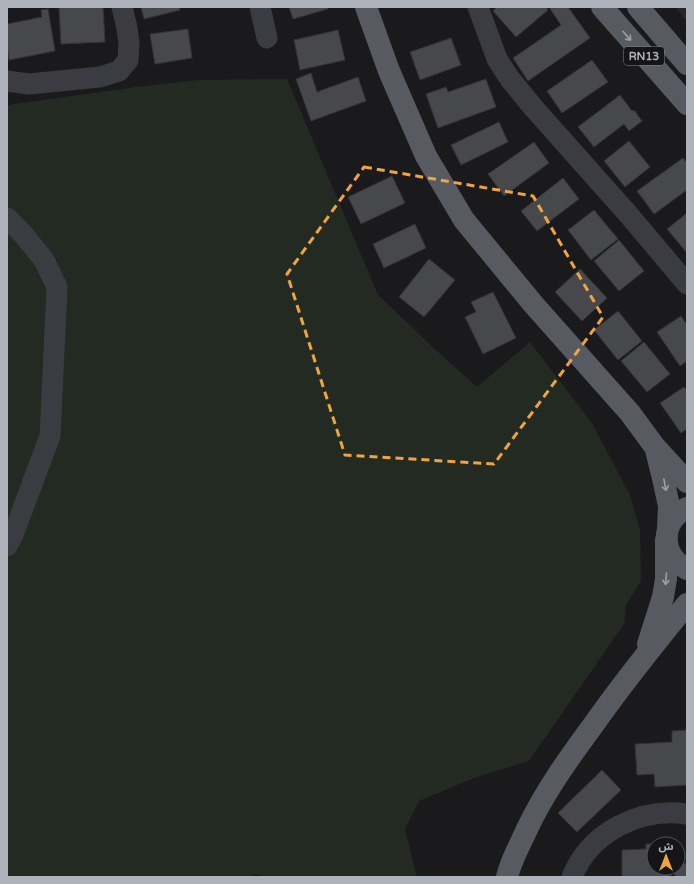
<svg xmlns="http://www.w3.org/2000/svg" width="694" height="884" viewBox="0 0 694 884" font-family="'Varela Round','Noto Sans Arabic',sans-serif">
	<rect width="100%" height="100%" fill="#1a1a1c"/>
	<!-- built -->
	<path fill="#262629" d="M 675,7 L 687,7 L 687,22 Z"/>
	<!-- green -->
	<path fill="#222a22" d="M 287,79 L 378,295 L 436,350 L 477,387 L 530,342 L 592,423 L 630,495 L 640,530 L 641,581 L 626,605 L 624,624 L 529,761 L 474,778 L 419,801 L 405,829 L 417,877 L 269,877 L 255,874 L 249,877 L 7,877 L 7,105 L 136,87 L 198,80 Z"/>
	<!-- building -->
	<path fill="#47484c" stroke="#343438" d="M 59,7 L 103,7 L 105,42 L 61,44 Z
		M 141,7 L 179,7 L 180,10 L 144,19 Z
		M 289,7 L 328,7 L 328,9 L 293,19 Z
		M 497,7 L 546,7 L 548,10 L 516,37 L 493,11 Z
		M 549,7 L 568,7 L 590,38 L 528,81 L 513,58 L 561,25 Z
		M 48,9 L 55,51 L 9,60 L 7,46 L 7,24 L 42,17 L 41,10 Z
		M 188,29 L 192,58 L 155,64 L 150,34 Z
		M 338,30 L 345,60 L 300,70 L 294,40 Z
		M 451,38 L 461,65 L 420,80 L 410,52 Z
		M 592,60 L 608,82 L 562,113 L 547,91 Z
		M 311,73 L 317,92 L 358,77 L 366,101 L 311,121 L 296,79 Z
		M 486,79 L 496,107 L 438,128 L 426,94 L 446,87 L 448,92 Z
		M 620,95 L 632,111 L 634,110 L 642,121 L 629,131 L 624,124 L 594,147 L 578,127 Z
		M 499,122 L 508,142 L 461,165 L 451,145 Z
		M 629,141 L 650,167 L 625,187 L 604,161 Z
		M 534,142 L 549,163 L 504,196 L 488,174 Z
		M 683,158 L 687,163 L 687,190 L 654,214 L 637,191 Z
		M 392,176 L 405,203 L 361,224 L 348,197 Z
		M 563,178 L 579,199 L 537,231 L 521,211 Z
		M 594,210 L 618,239 L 591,260 L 568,230 Z
		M 687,213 L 687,253 L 667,229 Z
		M 415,224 L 426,248 L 384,268 L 373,244 Z
		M 619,240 L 644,271 L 619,291 L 594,261 Z
		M 429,259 L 455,280 L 424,317 L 399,297 Z
		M 580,269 L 607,298 L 582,321 L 555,292 Z
		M 493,292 L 516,338 L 483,354 L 465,317 L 476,312 L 471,302 Z
		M 618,311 L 642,341 L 618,360 L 594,330 Z
		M 681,316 L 687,325 L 687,361 L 680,366 L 657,332 Z
		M 644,342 L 670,374 L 647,392 L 621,361 Z
		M 684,387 L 687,391 L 687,429 L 681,433 L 660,403 Z
		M 687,730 L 687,785 L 655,787 L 654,774 L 637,775 L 635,744 L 672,742 L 672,731 Z
		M 602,770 L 621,790 L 577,832 L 558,813 Z
		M 646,844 L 670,844 L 654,844 L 654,868 L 670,868 L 670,877 L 622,877 L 622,850 L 646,849 Z
		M 687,863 L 687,877 L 675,877 L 674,868 L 678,868 L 678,864 Z"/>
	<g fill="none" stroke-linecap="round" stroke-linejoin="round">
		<!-- minor -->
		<path stroke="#3b3c41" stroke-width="21" d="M 260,7 L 267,38
			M 478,7 L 497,59 L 510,79 L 532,106 L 628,214 L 687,284
			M 7,81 L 29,84 L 100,77 L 119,71 L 128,60 L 129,44 L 127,28 L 122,7
			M 7,218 L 23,234 L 44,260 L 57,287 L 50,436 L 13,535 L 7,546
			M 572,877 C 590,832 640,807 687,814"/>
		<!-- major -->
		<path stroke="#575a60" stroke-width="22" d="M 366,7 L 389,71 L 426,156 L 464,220 L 534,305 L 630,413 L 655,447 L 687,482
			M 602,7 L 687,104
			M 638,7 L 687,64
			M 656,450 L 663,478 L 669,506 L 668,529
			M 687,508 C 660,521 660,555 687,569
			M 648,644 L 663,597 L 666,579 L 666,540
			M 507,877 C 511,860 520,845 527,829 C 545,791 569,758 594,724 C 623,683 655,643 687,604"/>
	</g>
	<!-- one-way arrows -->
	<defs><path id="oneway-shaft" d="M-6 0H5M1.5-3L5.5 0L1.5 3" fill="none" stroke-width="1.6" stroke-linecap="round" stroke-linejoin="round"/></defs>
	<g stroke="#9ca0a9">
		<use href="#oneway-shaft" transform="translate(627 36) rotate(49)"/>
		<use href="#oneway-shaft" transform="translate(665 485) rotate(79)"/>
		<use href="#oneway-shaft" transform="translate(666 579) rotate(94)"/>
	</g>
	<!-- marked area -->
	<path fill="none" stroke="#eea440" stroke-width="3" stroke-dasharray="8 5" stroke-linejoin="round" d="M 364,167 L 533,196 L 603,317 L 494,464 L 345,455 L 287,274 Z"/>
	<g text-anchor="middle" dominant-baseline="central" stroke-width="3.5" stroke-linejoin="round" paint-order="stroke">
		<!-- shield labels -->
		<rect fill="#151517" stroke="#7f838a" stroke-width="1" x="624" y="47" width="40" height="18" rx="3"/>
		<g font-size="11" font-weight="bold" fill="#adb2bb">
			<text x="644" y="56">RN13</text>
		</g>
	</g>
	<!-- border -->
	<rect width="694" height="884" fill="none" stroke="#adb2bb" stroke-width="16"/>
	<!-- north arrow -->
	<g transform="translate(666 856)"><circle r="19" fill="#151517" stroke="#525459"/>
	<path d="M0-3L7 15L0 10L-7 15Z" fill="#eea440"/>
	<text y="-6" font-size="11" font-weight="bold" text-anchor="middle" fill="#adb2bb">ش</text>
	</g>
</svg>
